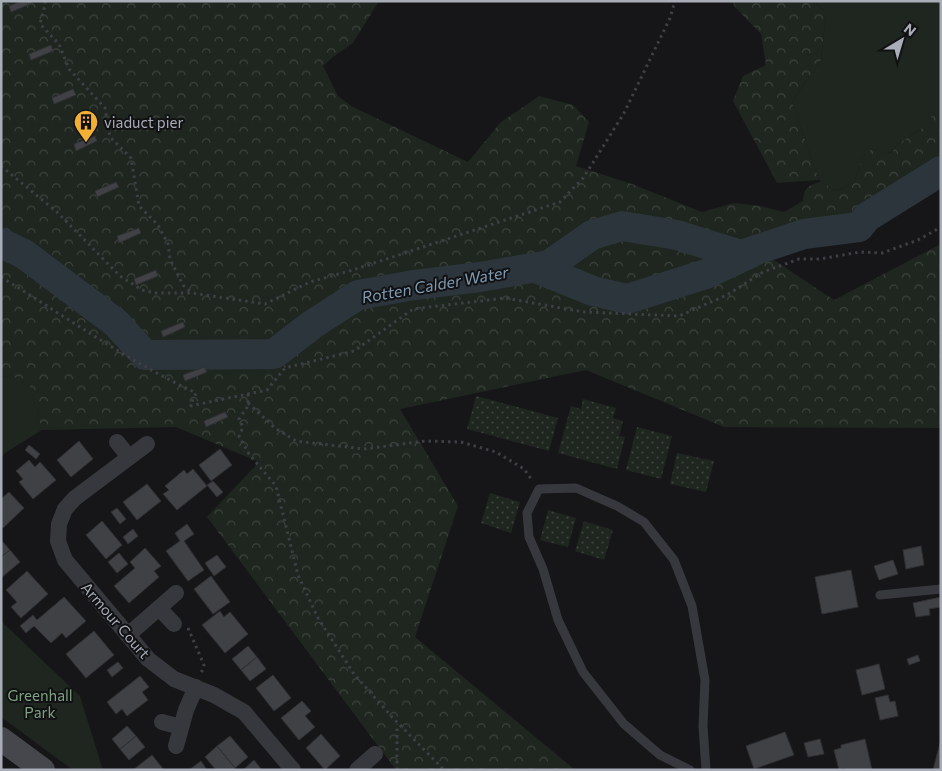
<svg xmlns="http://www.w3.org/2000/svg" width="942" height="771" viewBox="0 0 942 771" font-family="Commissioner,sans-serif">
	<defs>
		<pattern id="forest-crowns" width="20" height="18" patternUnits="userSpaceOnUse" patternTransform="scale(1.25)"><rect width="20" height="18" fill="#1e261f"/><path d="M2 6a3 3 0 1 1 6 0M12 15a3 3 0 1 1 6 0" fill="none" stroke="#3c433d"/></pattern>
		<pattern id="garden-dots" width="8" height="8" patternUnits="userSpaceOnUse" patternTransform="scale(1.25)"><rect width="8" height="8" fill="#1e261f"/><path d="M2 2h.1M6 6h.1" fill="none" stroke="#3c433d" stroke-width="1.8" stroke-linecap="round"/></pattern>
	</defs>
	<rect width="100%" height="100%" fill="#161618"/>
	<!-- green -->
	<path fill="#1e261f" d="M 813,1 L 941,1 L 941,109 L 922,128 L 898,144 L 889,154 L 871,149 L 862,158 L 854,183 L 836,191 L 819,180 L 792,102 L 821,60 L 826,12 Z
		M 1,376 L 28,378 L 42,430 L 5,453 L 1,458 Z
		M 1,621 L 80,696 L 103,770 L 73,770 L 1,717 Z"/>
	<!-- forest -->
	<path fill="url(#forest-crowns)" d="M 1,1 L 379,1 L 353,43 L 333,57 L 323,66 L 338,96 L 351,106 L 468,162 L 500,123 L 539,96 L 573,105 L 589,122 L 576,166 L 632,184 L 702,212 L 734,203 L 760,206 L 784,212 L 803,201 C 804,186 809,186 821,181 L 836,191 L 854,183 L 862,158 L 871,149 L 890,154 L 898,144 L 922,128 L 932,116 L 941,109 L 941,171 L 867,217 L 861,228 L 804,234 L 759,250 L 834,300 L 941,244 L 941,428 L 724,427 L 586,370 L 400,409 L 458,506 L 415,637 L 575,770 L 396,770 L 207,517 L 259,462 L 176,427 L 42,430 L 28,379 L 1,376 Z
		M 732,1 L 813,1 L 826,12 L 821,60 L 792,102 L 819,180 L 777,183 L 733,101 L 743,76 L 766,65 L 761,34 L 735,7 Z"/>
	<!-- garden -->
	<path fill="url(#garden-dots)" d="M 476,396 L 558,418 L 549,451 L 467,429 Z
		M 583,399 L 616,408 L 613,418 L 623,421 L 619,436 L 625,437 L 617,469 L 558,453 L 571,406 L 581,409 Z
		M 637,427 L 672,436 L 661,479 L 626,470 Z
		M 677,453 L 714,461 L 706,492 L 670,484 Z
		M 490,493 L 520,502 L 511,533 L 481,523 Z
		M 548,510 L 576,518 L 568,547 L 540,540 Z
		M 584,521 L 613,530 L 604,560 L 575,551 Z"/>
	<g fill="none" stroke-linecap="round" stroke-linejoin="round">
		<!-- river -->
		<path stroke="#2c353c" stroke-width="30" d="M 1,243 L 24,254 L 116,323 L 145,355 L 274,354 L 313,324 L 358,295 L 414,285 L 480,277 L 549,265 L 592,235 L 622,226 L 677,235 L 741,255 L 804,234 L 859,227 L 867,217 L 941,171
			M 536,268 L 593,291 L 627,299 L 706,274 L 753,252"/>
	</g>
	<!-- building -->
	<path fill="#404145" stroke="#303034" d="M 21,1 L 32,1 L 33,3 L 11,12 L 9,6 Z
		M 51,45 L 53,51 L 31,60 L 29,54 Z
		M 73,89 L 76,95 L 54,104 L 52,98 Z
		M 95,136 L 97,141 L 76,151 L 74,144 Z
		M 116,182 L 119,187 L 97,197 L 95,191 Z
		M 139,228 L 141,233 L 119,243 L 117,236 Z
		M 156,270 L 158,276 L 136,285 L 134,279 Z
		M 183,322 L 185,327 L 163,337 L 161,331 Z
		M 204,367 L 207,372 L 185,381 L 183,375 Z
		M 225,412 L 228,417 L 206,427 L 204,421 Z
		M 79,441 L 93,459 L 71,477 L 57,460 Z
		M 29,445 L 40,454 L 36,459 L 25,450 Z
		M 220,449 L 232,465 L 211,481 L 199,465 Z
		M 29,460 L 35,467 L 40,462 L 56,480 L 33,499 L 19,482 L 23,479 L 16,471 Z
		M 193,469 L 207,486 L 177,510 L 163,494 L 169,490 L 165,486 L 184,470 L 187,474 Z
		M 213,481 L 223,492 L 217,497 L 207,485 Z
		M 147,484 L 161,501 L 137,520 L 123,502 Z
		M 9,492 L 24,508 L 3,528 L 1,526 L 1,499 Z
		M 117,508 L 126,519 L 120,524 L 111,512 Z
		M 102,521 L 122,545 L 106,559 L 86,535 Z
		M 187,524 L 194,534 L 184,541 L 204,570 L 188,581 L 166,551 L 180,541 L 175,533 Z
		M 133,529 L 138,536 L 128,544 L 123,537 Z
		M 1,540 L 10,550 L 1,557 Z
		M 921,546 L 924,565 L 906,569 L 903,550 Z
		M 145,548 L 161,566 L 154,571 L 159,577 L 129,603 L 114,586 L 135,568 L 130,562 Z
		M 10,550 L 20,562 L 1,578 L 1,557 Z
		M 119,553 L 128,564 L 117,573 L 108,562 Z
		M 217,555 L 226,567 L 214,576 L 205,563 Z
		M 893,560 L 898,574 L 879,580 L 874,566 Z
		M 851,570 L 858,607 L 822,614 L 815,577 Z
		M 27,571 L 48,594 L 21,618 L 11,607 L 17,602 L 6,590 Z
		M 211,576 L 230,602 L 213,614 L 194,589 Z
		M 64,597 L 86,621 L 66,638 L 62,633 L 51,643 L 34,626 L 26,633 L 20,626 L 33,615 L 37,620 Z
		M 941,597 L 941,607 L 929,609 L 930,615 L 916,617 L 913,603 Z
		M 220,611 L 224,617 L 230,612 L 248,634 L 225,653 L 202,625 Z
		M 94,631 L 114,655 L 86,678 L 66,654 Z
		M 248,646 L 257,657 L 241,670 L 232,659 Z
		M 918,655 L 920,661 L 909,665 L 907,659 Z
		M 257,657 L 266,669 L 250,681 L 241,670 Z
		M 118,662 L 123,668 L 112,677 L 107,670 Z
		M 879,664 L 885,689 L 862,695 L 856,670 Z
		M 273,675 L 291,698 L 274,711 L 256,688 Z
		M 140,676 L 149,687 L 142,692 L 148,700 L 127,716 L 122,709 L 116,714 L 107,702 Z
		M 888,695 L 890,702 L 895,701 L 898,716 L 880,720 L 875,698 Z
		M 302,701 L 311,711 L 305,716 L 315,727 L 299,740 L 281,718 Z
		M 127,726 L 136,736 L 120,749 L 112,739 Z
		M 785,732 L 794,755 L 754,769 L 746,746 Z
		M 321,734 L 340,756 L 325,770 L 306,748 Z
		M 136,736 L 145,747 L 129,760 L 120,749 Z
		M 230,736 L 248,757 L 235,768 L 217,746 Z
		M 820,739 L 824,754 L 808,757 L 804,743 Z
		M 865,739 L 872,770 L 845,770 L 844,768 L 839,770 L 834,750 L 841,748 L 841,745 Z
		M 940,743 L 941,770 L 933,770 Z
		M 217,746 L 235,768 L 233,770 L 216,770 L 205,757 Z
		M 152,755 L 164,770 L 133,770 Z
		M 254,760 L 262,770 L 243,770 Z
		M 201,761 L 207,770 L 189,770 Z"/>
	<g fill="none" stroke-linecap="round" stroke-linejoin="round">
		<!-- path -->
		<path stroke="#3d3f44" stroke-width="3" stroke-dasharray="2.5 4" stroke-linecap="butt" d="M 45,1 L 45,5 L 40,24 L 59,44 L 69,69 L 105,108 L 110,137 L 131,158 L 139,206 L 158,225 L 168,244 L 170,259 L 183,285 L 192,293
			M 1,166 L 57,212 L 120,276 L 142,290 L 155,293 L 192,293 L 265,304 L 310,282 L 353,270 L 560,202 L 584,177 L 624,113 L 670,18 L 675,1
			M 1,277 C 66,317 128,361 196,393 L 190,406
			M 248,394 L 248,406 L 239,419 L 243,427 L 239,436 L 249,454 L 276,486 L 298,575 L 318,618 L 354,674 L 392,717 L 444,770
			M 248,403 L 275,428 L 296,441 L 364,449 L 425,441 L 461,442 L 496,452 L 524,469 L 532,480
			M 190,406 L 267,390 L 285,368 L 354,351 L 413,309 L 505,298 L 584,312 L 679,316 L 727,295 L 763,272 L 799,259 L 820,259 L 860,252 L 882,253 L 918,240 L 941,227
			M 188,628 L 204,665 L 201,674
			M 397,770 L 397,724"/>
		<!-- service -->
		<path stroke="#37383d" stroke-width="9" d="M 880,595 L 941,589
			M 690,770 L 660,755 L 624,724 L 583,672 L 558,620 L 543,569 L 529,537 L 527,513 L 539,489 L 576,488 L 617,506 L 644,522 L 674,560 L 692,606 L 705,680 L 703,726 L 706,770"/>
		<!-- minor -->
		<path stroke="#37383d" stroke-width="16" d="M 117,442 L 129,457
			M 147,444 L 75,498 L 65,509 L 59,524 L 58,541 L 65,560 L 148,659 L 174,679 L 214,695 L 244,712 L 293,770
			M 159,608 L 174,624
			M 128,635 L 176,593
			M 162,722 L 181,727
			M 176,746 L 186,710 L 196,687
			M 357,770 L 375,754"/>
		<!-- secondary -->
		<path stroke="#45474d" stroke-width="24" d="M 1,739 L 43,770"/>
	</g>
	<!-- icons -->
	<defs>
		<symbol id="building-pin" viewBox="-11 -11 22 30"><path d="M0 17L-7.5 6A9.5 9.5 0 1 1 7.5 6Z" fill="#f2b134" stroke="#111113"/><path d="M-4-6H4V6H1V3H-1V6H-4ZM-2.5-4.3h1.7v1.8h-1.7ZM.8-4.3h1.7v1.8H.8ZM-2.5-1h1.7V.8h-1.7ZM.8-1h1.7V.8H.8Z" fill="#111"/></symbol>
	</defs>
	<g fill-rule="evenodd">
		<use href="#building-pin" x="72" y="108" width="28" height="38"/>
	</g>
	<g text-anchor="middle" dominant-baseline="central" stroke-width="4" stroke-linejoin="round" paint-order="stroke">
		<!-- poi labels -->
		<g font-size="15" fill="#a8adb8" stroke="#111113" text-anchor="start">
			<text x="104" y="122">viaduct pier</text>
		</g>
		<!-- street labels -->
		<g font-size="15" fill="#a8adb8" stroke="#111113">
			<text transform="translate(116 620) rotate(49)">Armour Court</text>
		</g>
		<!-- park labels -->
		<g font-size="15" fill="#7fa381" stroke="#111113">
			<text x="40" y="695">Greenhall<tspan x="40" dy="17">Park</tspan></text>
		</g>
		<!-- water labels -->
		<g font-size="16" font-style="italic" fill="#7f9bb3" stroke="#111113">
			<text transform="translate(435 284) rotate(-10)">Rotten Calder Water</text>
		</g>
	</g>
	<!-- border -->
	<rect width="942" height="771" fill="none" stroke="#a8adb8" stroke-width="5"/>
	<!-- north arrow -->
	<g transform="translate(902 40) rotate(38)" stroke="#111113" stroke-width="4" paint-order="stroke">
	<path d="M0-4L9 19L0 12L-9 19Z" fill="#a8adb8"/>
	<text y="-8" font-size="14" font-weight="bold" text-anchor="middle" fill="#a8adb8">N</text>
	</g>
</svg>
